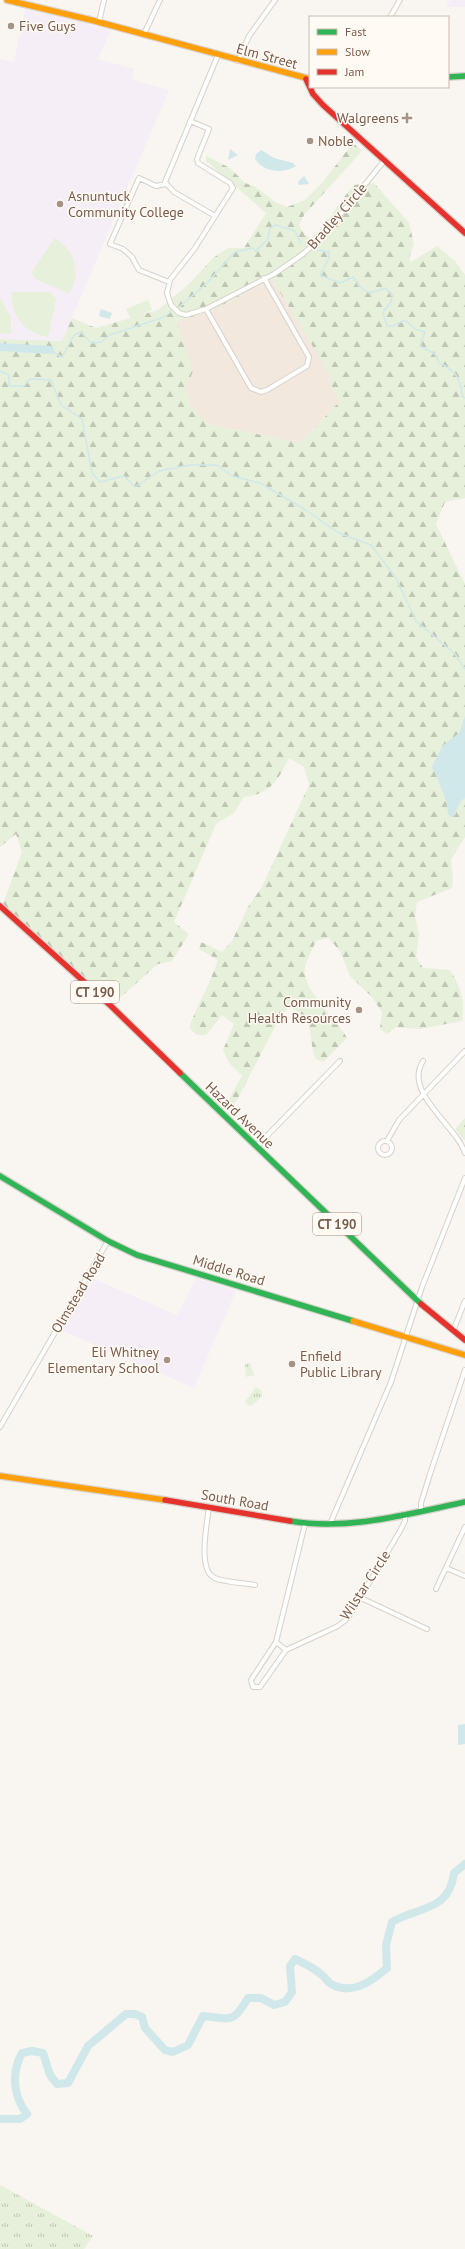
<svg xmlns="http://www.w3.org/2000/svg" width="465" height="2249" viewBox="0 0 465 2249" font-family="'PT Sans',sans-serif">
	<defs>
		<pattern id="forest-firs" width="22" height="20" patternUnits="userSpaceOnUse"><rect width="22" height="20" fill="#e7f0db"/><path d="M5 1l3.5 6h-7zM16 11l3.5 6h-7z" fill="#c0c6b4"/></pattern>
		<pattern id="park-tufts" width="24" height="20" patternUnits="userSpaceOnUse"><rect width="24" height="20" fill="#e7f0db"/><path d="M3 7l-1-3M5 7V3M7 7l1-3M15 17l-1-3M17 17v-4M19 17l1-3" fill="none" stroke="#c0c6b4"/></pattern>
	</defs>
	<rect width="100%" height="100%" fill="#f9f5f0"/>
	<!-- residential -->
	<path fill="#f2e8de" d="M 272,279 L 331,375 L 330,383 L 340,401 L 300,443 L 208,424 L 191,408 L 185,387 L 177,322 L 215,309 Z"/>
	<!-- education -->
	<path fill="#f6eef6" d="M 450,0 L 465,0 L 465,7 L 446,7 Z
		M 25,9 L 111,30 L 98,59 L 134,69 L 132,80 L 169,90 L 62,341 L 0,339 L 0,59 L 14,62 Z
		M 196,1278 L 236,1291 L 194,1388 L 63,1331 L 94,1279 L 177,1315 Z"/>
	<!-- grass -->
	<path fill="#e7f0db" d="M 55,238 C 75,251 82,273 69,294 L 34,278 L 32,271 Z
		M 12,292 L 50,292 L 56,299 L 48,337 C 24,333 10,315 12,292 Z
		M 0,298 L 11,317 L 11,334 L 0,333 Z
		M 148,300 L 152,310 L 131,320 L 126,309 Z"/>
	<!-- forest -->
	<path fill="url(#forest-firs)" fill-rule="evenodd" d="M 353,143 L 362,151 L 304,215 L 299,225 L 305,235 L 311,238 C 329,224 338,202 354,185 L 374,183 L 409,223 L 414,244 L 409,258 L 411,262 L 437,246 L 455,261 L 465,275 L 465,498 L 445,502 L 436,524 L 465,584 L 465,837 L 451,859 L 453,880 L 452,888 L 417,902 L 415,916 L 419,935 L 416,957 L 423,968 L 450,970 C 461,987 465,1001 462,1021 L 420,1029 L 396,1027 L 387,1034 L 380,1029 L 382,1012 L 371,996 L 350,976 L 341,953 L 329,938 L 316,941 C 312,950 307,959 305,967 C 300,988 337,1019 347,1038 L 323,1062 L 316,1059 C 306,1035 318,1020 289,1007 L 280,1017 L 236,1102 L 229,1107 L 226,1104 L 242,1076 L 229,1063 L 223,1050 L 234,1024 L 222,1015 L 206,1035 L 197,1035 L 189,1028 C 197,1005 210,984 218,960 L 199,949 L 201,942 L 222,952 L 232,941 L 248,907 L 262,887 L 309,785 L 304,767 L 289,758 C 278,780 271,794 244,797 L 234,813 L 216,824 L 174,922 L 189,934 L 172,961 L 158,964 L 114,1003 L 3,904 L 22,852 L 16,834 L 0,847 L 0,339 L 62,341 L 72,318 L 96,328 L 158,310 L 189,284 L 213,258 L 228,248 L 244,248 L 266,213 L 206,161 L 206,156 L 230,168 L 245,183 L 256,187 L 275,202 L 287,207 L 305,200 L 322,183 ZM 272,279 L 330,375 L 330,383 L 340,401 L 300,443 L 208,424 L 191,408 L 185,387 L 193,372 L 177,322 L 215,309 Z
		M 465,1118 L 465,1140 L 464,1140 L 455,1129 Z"/>
	<!-- park -->
	<path fill="url(#park-tufts)" d="M 250,1363 L 254,1375 L 246,1377 L 245,1364 Z
		M 256,1387 L 261,1390 L 263,1396 L 251,1406 L 245,1402 Z
		M 0,2185 L 93,2236 L 84,2249 L 0,2249 Z"/>
	<!-- water -->
	<path fill="#d0e8ea" d="M 230,149 L 238,155 L 228,160 Z
		M 261,150 L 274,158 L 293,163 L 296,166 C 283,174 265,173 255,159 L 256,154 Z
		M 304,176 L 309,184 L 299,185 L 298,182 Z
		M 101,309 L 112,313 L 110,319 L 99,316 Z
		M 465,716 L 465,798 C 459,801 457,808 456,814 L 452,818 L 448,814 C 447,799 439,781 432,767 L 443,745 L 459,733 Z
		M 465,1724 L 465,1744 L 458,1745 L 458,1725 Z"/>
	<g fill="none" stroke-linecap="round" stroke-linejoin="round">
		<!-- stream -->
		<path stroke="#d0e8ea" stroke-width="1.5" d="M 317,250 L 329,252 L 329,258 L 320,275 L 340,283 L 353,277 L 359,286 L 369,293 L 386,288 L 392,296 L 391,302 L 383,312 L 387,326 L 393,326 L 405,320 L 415,329 L 425,332 L 420,346 L 435,354 L 439,363 C 458,371 459,379 463,397 L 465,398
			M 179,307 L 206,284 L 235,252 L 253,248 L 256,251 L 268,239 L 270,228 L 276,225 L 295,231 L 301,243
			M 50,350 L 62,357 L 74,335 L 81,332 L 91,343 L 101,342 L 110,335 L 164,317 L 171,312
			M 0,371 L 9,375 L 9,386 L 24,386 L 30,379 L 51,380 L 61,405 L 82,419 L 92,473 L 100,482 L 124,476 L 135,487 L 159,471 L 190,465 L 217,465 L 232,476 L 260,483 L 304,509 L 339,533 L 371,545 L 396,578 L 416,621 L 455,654 L 465,669"/>
		<!-- river -->
		<path stroke="#d0e8ea" stroke-width="8" d="M 0,347 L 50,350
			M 0,2119 L 20,2119 L 27,2114 C 13,2096 11,2073 22,2053 L 32,2051 L 43,2053 L 50,2075 L 57,2084 L 68,2083 L 88,2046 L 126,2014 L 135,2014 L 142,2017 L 145,2028 L 165,2050 L 173,2052 L 188,2045 L 203,2016 C 231,2019 233,2024 248,1998 L 261,1998 L 274,2005 L 285,2002 L 292,1992 L 290,1966 L 295,1959 C 304,1963 314,1968 322,1975 C 325,1977 327,1982 331,1984 C 352,1996 372,1981 387,1968 L 386,1945 L 392,1922 C 419,1906 449,1912 454,1873 L 465,1864"/>
		<defs>
			<path id="street" d="M 390,17 L 400,0
				M 99,22 L 104,0
				M 144,34 L 160,0
				M 238,61 L 249,36 L 275,0
				M 190,121 L 209,129 L 197,159 L 198,163 L 230,183 L 233,188 L 195,248 L 170,280 L 167,293 L 171,305 L 179,313 L 186,315 L 206,309 L 274,274 L 303,254 L 324,235 L 384,161
				M 166,184 L 156,186 L 139,178 L 110,244 L 123,249 L 132,257 L 139,270 L 169,282
				M 215,216 L 174,192 L 165,182 L 218,55
				M 206,309 L 251,388 L 261,392 L 267,390 L 307,366 L 309,357 L 264,278
				M 423,1061 C 403,1093 456,1125 465,1153
				M378 1148a7 7 0 1 1 14 0a7 7 0 1 1-14 0Z
				M 387,1141 L 399,1120 L 465,1051
				M 256,1147 L 340,1061
				M 453,1331 L 465,1301
				M 0,1427 L 108,1241
				M 209,1508 C 207,1523 198,1568 213,1577 C 220,1582 245,1583 255,1585
				M 421,1511 L 421,1503 L 430,1474 L 465,1370
				M 305,1524 L 276,1642 L 251,1680 L 253,1687 L 260,1687 L 286,1650 L 338,1626 L 348,1618 L 400,1531 L 405,1521 L 405,1514
				M 330,1524 L 391,1382 L 422,1287 L 465,1178
				M 446,1568 L 465,1576
				M 436,1589 L 465,1527
				M 361,1598 L 427,1629
				M 276,1642 L 286,1650"/>
			<path id="fast" d="M 448,77 L 465,76
				M 180,1073 L 421,1304
				M 0,1176 L 108,1241 L 137,1255 L 353,1321
				M 290,1521 C 348,1531 408,1514 465,1502"/>
			<path id="slow" d="M 7,0 L 91,20 L 310,79
				M 353,1321 L 465,1355
				M 0,1476 L 165,1500"/>
			<path id="jam" d="M 306,79 L 313,94 L 323,105 L 465,233
				M 0,906 L 111,1006 L 180,1073
				M 421,1304 L 465,1340
				M 165,1500 L 290,1521"/>
		</defs>
		<!-- street casing -->
		<use href="#street" stroke="#d7d1cb" stroke-width="6"/>
		<!-- fast casing -->
		<use href="#fast" stroke="#d9d2cb" stroke-width="8"/>
		<!-- slow casing -->
		<use href="#slow" stroke="#d9d2cb" stroke-width="8"/>
		<!-- jam casing -->
		<use href="#jam" stroke="#d9d2cb" stroke-width="8"/>
		<!-- street -->
		<use href="#street" stroke="#fefefd" stroke-width="4"/>
		<!-- fast -->
		<use href="#fast" stroke="#30b455" stroke-width="5.5"/>
		<!-- slow -->
		<use href="#slow" stroke="#ff9f0a" stroke-width="5.5"/>
		<!-- jam -->
		<use href="#jam" stroke="#e5322d" stroke-width="5.5"/>
	</g>
	<!-- markers -->
	<g fill="#a69286" stroke="#fffaf3" stroke-width="1.5">
		<circle cx="11" cy="26" r="4"/>
		<path d="M405 112h4v4h4v4h-4v4h-4v-4h-4v-4h4z"/>
		<circle cx="310" cy="141" r="4"/>
		<circle cx="60" cy="204" r="4"/>
		<circle cx="359" cy="1010" r="4"/>
		<circle cx="167" cy="1360" r="4"/>
		<circle cx="292" cy="1364" r="4"/>
	</g>
	<g text-anchor="middle" dominant-baseline="central" stroke-width="3" stroke-linejoin="round" paint-order="stroke">
		<!-- shield labels -->
		<g fill="#fffaf3" stroke="#a28b7f" stroke-width="1">
			<rect x="71" y="981" width="48" height="22" rx="3"/>
			<rect x="313" y="1213" width="48" height="22" rx="3"/>
		</g>
		<g font-size="13" font-weight="bold" fill="#7a5c4d">
			<text x="95" y="992">CT 190</text>
			<text x="337" y="1224">CT 190</text>
		</g>
		<!-- poi labels -->
		<g font-size="14" fill="#7a5c4d" stroke="#fffaf3" text-anchor="start">
			<text x="19" y="26">Five Guys</text>
			<text x="399" y="118" text-anchor="end">Walgreens</text>
			<text x="318" y="141">Noble</text>
			<text x="68" y="196">Asnuntuck<tspan x="68" dy="16">Community College</tspan></text>
			<text x="351" y="1002" text-anchor="end">Community<tspan x="351" dy="16">Health Resources</tspan></text>
			<text x="159" y="1352" text-anchor="end">Eli Whitney<tspan x="159" dy="16">Elementary School</tspan></text>
			<text x="300" y="1356">Enfield<tspan x="300" dy="16">Public Library</tspan></text>
		</g>
		<!-- street labels -->
		<g font-size="14" fill="#7a5c4d" stroke="#fffaf3">
			<text transform="translate(267 56) rotate(15)">Elm Street</text>
			<text transform="translate(337 216) rotate(-49)">Bradley Circle</text>
			<text transform="translate(240 1115) rotate(44)">Hazard Avenue</text>
			<text transform="translate(229 1270) rotate(17)">Middle Road</text>
			<text transform="translate(78 1293) rotate(-59)">Olmstead Road</text>
			<text transform="translate(235 1500) rotate(10)">South Road</text>
			<text transform="translate(365 1585) rotate(-57)">Wilstar Circle</text>
		</g>
	</g>
	<!-- legend -->
	<rect x="309" y="16" width="140" height="72" fill="#fffaf3" stroke="#cabbb1"/>
	<rect x="317" y="29" width="20" height="6" fill="#30b455" stroke="#cabbb1"/>
	<text x="345" y="36" font-size="12" fill="#7a5c4d">Fast</text>
	<rect x="317" y="49" width="20" height="6" fill="#ff9f0a" stroke="#cabbb1"/>
	<text x="345" y="56" font-size="12" fill="#7a5c4d">Slow</text>
	<rect x="317" y="69" width="20" height="6" fill="#e5322d" stroke="#cabbb1"/>
	<text x="345" y="76" font-size="12" fill="#7a5c4d">Jam</text>
</svg>
